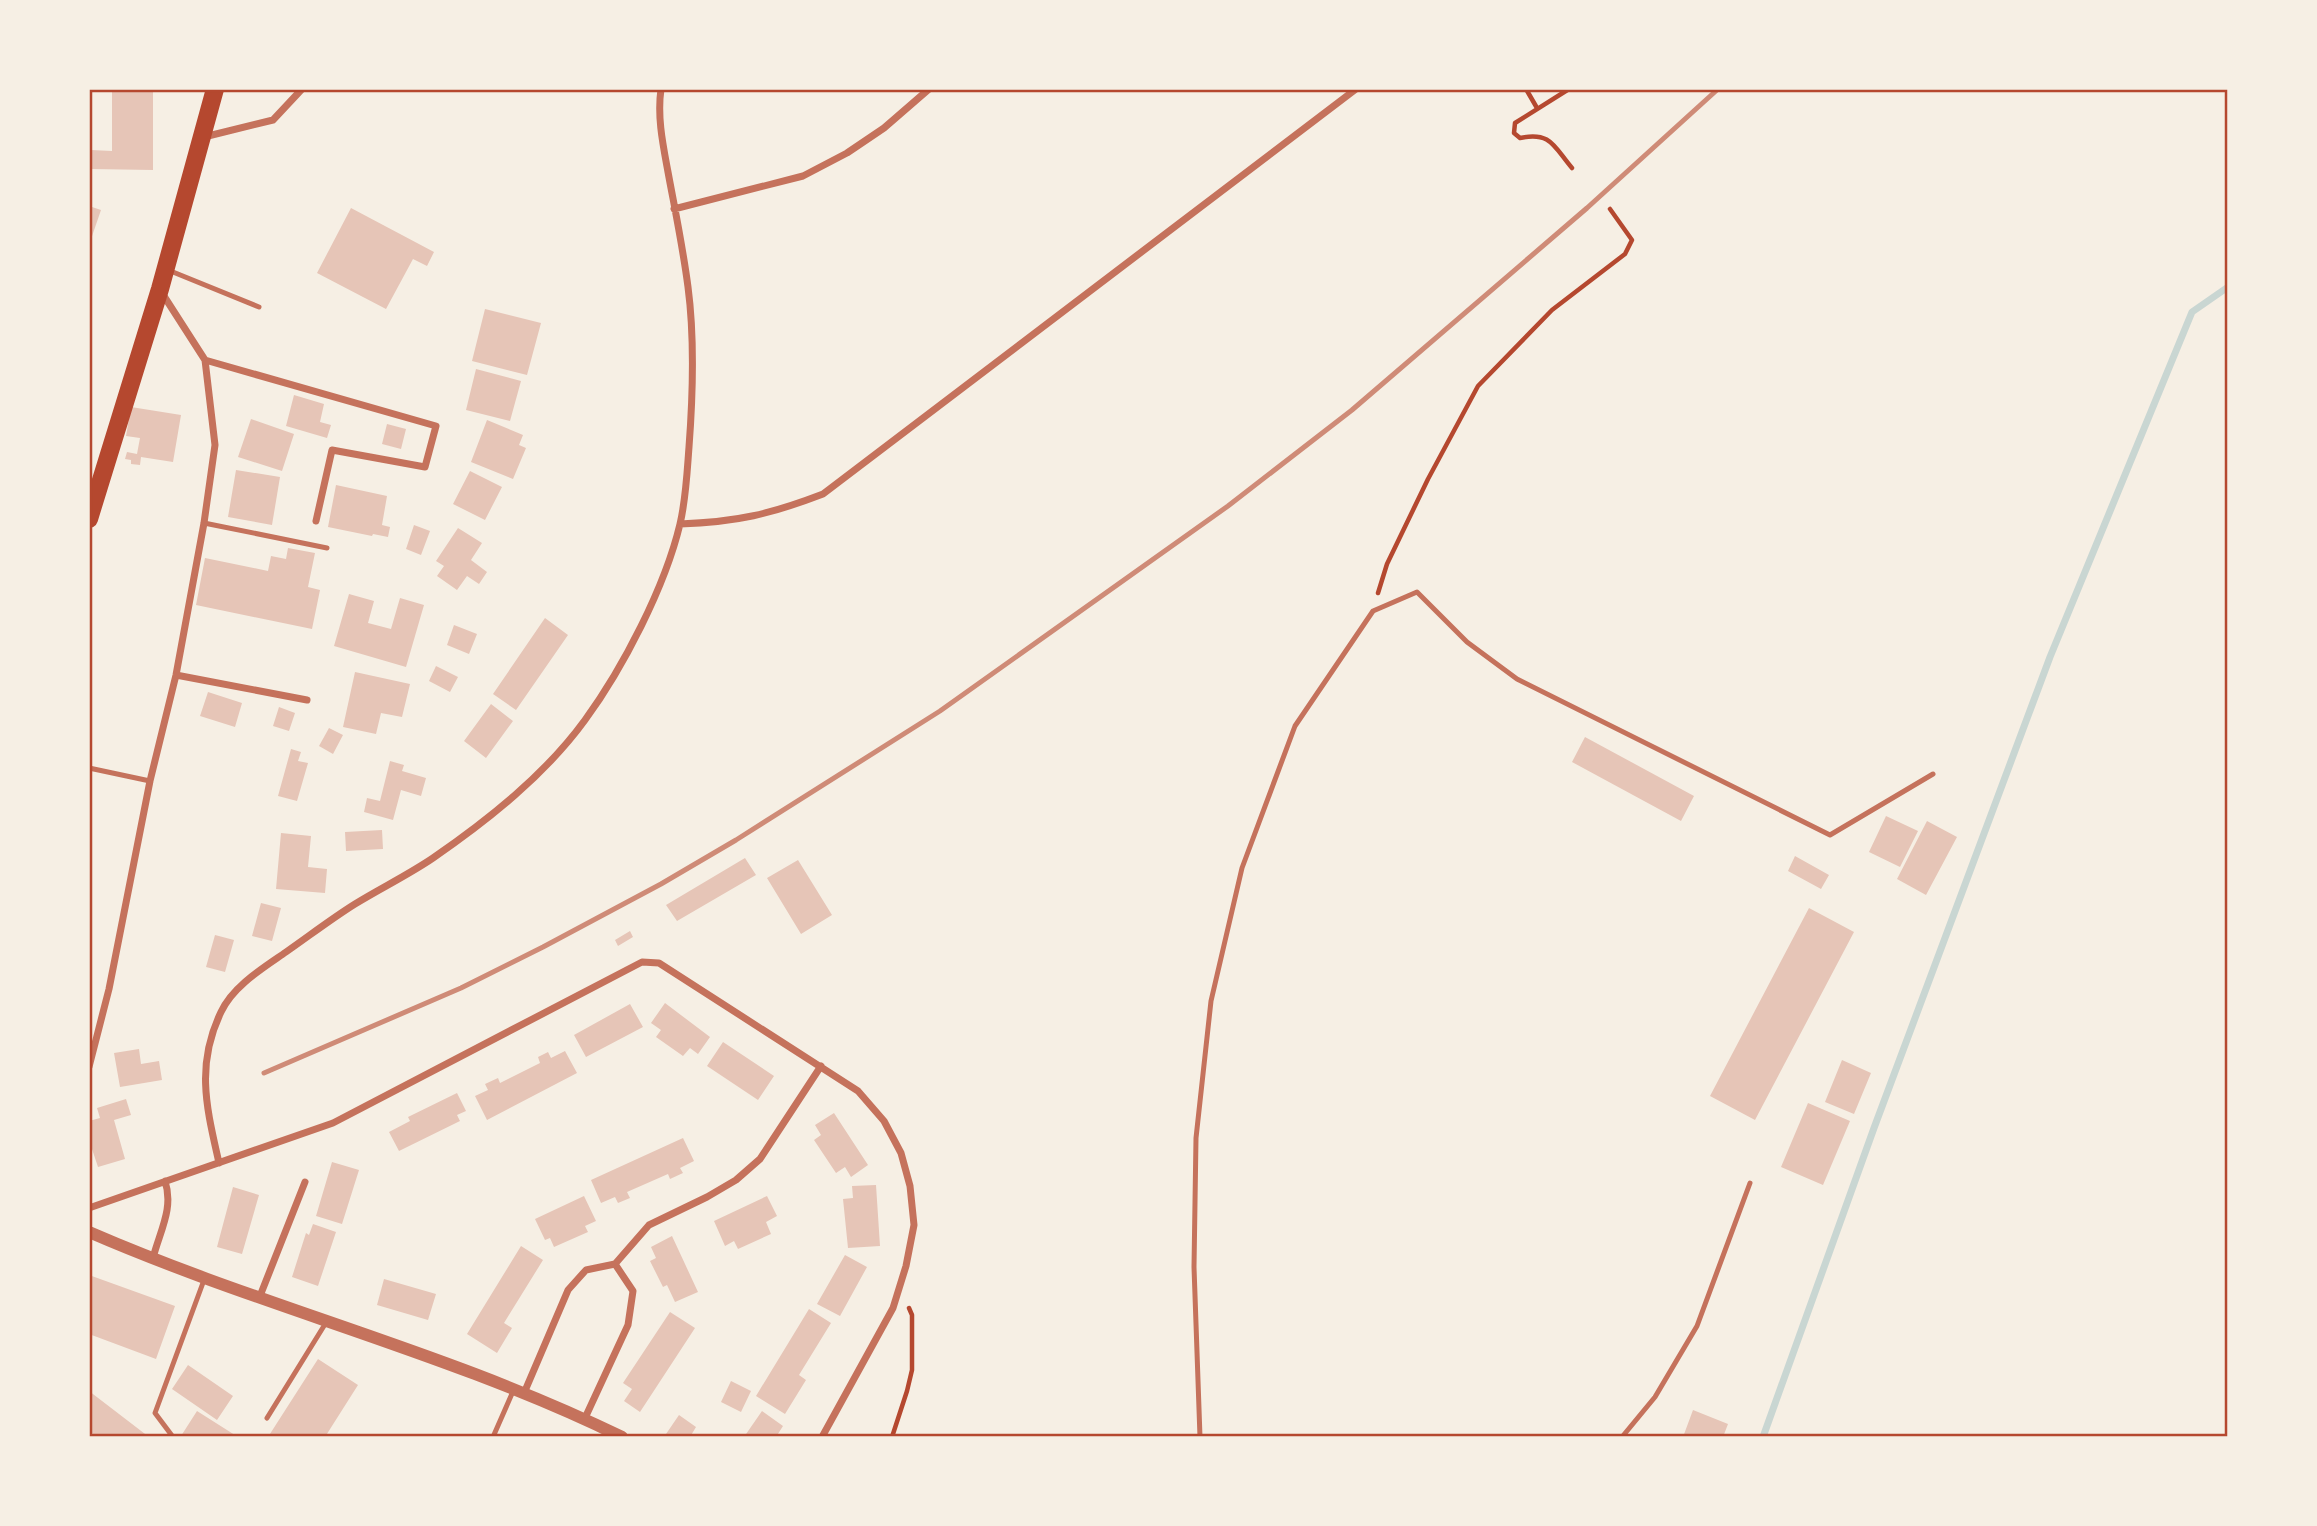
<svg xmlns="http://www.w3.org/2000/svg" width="2317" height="1526" viewBox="0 0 2317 1526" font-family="'PT Sans Narrow',sans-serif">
	<rect width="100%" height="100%" fill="#f6efe4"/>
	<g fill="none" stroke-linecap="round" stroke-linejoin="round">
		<!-- stream -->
		<path stroke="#c9d6d2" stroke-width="7" d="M 1763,1437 L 1874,1128 L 2050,657 L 2192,312 L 2228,287"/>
	</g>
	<!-- building -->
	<path fill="#e6c5b7" d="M 112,89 L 153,89 L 153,170 L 91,169 L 91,150 L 112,151 Z
		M 89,206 L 101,210 L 90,242 L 89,242 Z
		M 351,208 L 434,252 L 427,266 L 413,259 L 386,309 L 317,273 Z
		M 485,309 L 541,323 L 527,375 L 472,361 Z
		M 476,369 L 521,381 L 510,421 L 466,410 Z
		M 294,395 L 324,404 L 320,422 L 331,425 L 327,438 L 286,426 Z
		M 131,407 L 181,415 L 173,462 L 141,457 L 140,465 L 131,464 L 131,460 L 125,459 L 127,452 L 137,454 L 140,438 L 126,436 Z
		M 251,419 L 294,434 L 282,471 L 238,457 Z
		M 487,420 L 523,435 L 519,445 L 526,448 L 513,479 L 471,462 Z
		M 387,424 L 406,429 L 401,449 L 382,444 Z
		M 236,470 L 280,477 L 272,525 L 228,517 Z
		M 470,471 L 502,487 L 485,520 L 453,504 Z
		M 336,485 L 387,496 L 382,525 L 390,527 L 388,537 L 373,534 L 372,536 L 328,527 Z
		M 414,525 L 430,531 L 421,555 L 406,549 Z
		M 458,528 L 482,543 L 471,560 L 487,572 L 479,584 L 467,576 L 457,590 L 437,576 L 444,566 L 436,561 Z
		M 288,548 L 315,553 L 308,587 L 320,590 L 312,629 L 196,605 L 205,558 L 268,571 L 271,556 L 286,559 Z
		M 349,594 L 374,601 L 368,623 L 391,629 L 400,598 L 424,605 L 406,667 L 334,646 Z
		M 545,618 L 568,635 L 516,710 L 493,694 Z
		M 454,625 L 477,634 L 469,654 L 447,645 Z
		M 436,666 L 458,677 L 450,692 L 429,681 Z
		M 355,672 L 410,684 L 402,717 L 381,713 L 376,734 L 343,727 Z
		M 208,692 L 242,703 L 235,727 L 200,716 Z
		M 491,704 L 513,721 L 486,758 L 464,741 Z
		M 279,707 L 295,713 L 289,731 L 273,726 Z
		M 329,728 L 343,735 L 333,754 L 319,746 Z
		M 1585,737 L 1694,796 L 1681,821 L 1572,762 Z
		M 291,749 L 301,752 L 298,761 L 308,763 L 297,801 L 278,796 Z
		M 390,761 L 404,765 L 402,771 L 426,778 L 421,796 L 401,790 L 393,820 L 364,812 L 367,798 L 380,801 Z
		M 1886,816 L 1918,831 L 1900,867 L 1869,852 Z
		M 1927,821 L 1957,837 L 1926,895 L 1897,879 Z
		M 382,830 L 383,849 L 346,851 L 345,832 Z
		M 281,833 L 311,836 L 308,867 L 327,869 L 325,893 L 276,889 Z
		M 1795,856 L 1829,875 L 1821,889 L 1788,871 Z
		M 745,858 L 756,875 L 677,921 L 666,905 Z
		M 798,860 L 832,915 L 801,934 L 767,878 Z
		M 261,903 L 281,908 L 272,941 L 252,936 Z
		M 1809,908 L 1854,932 L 1755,1120 L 1710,1096 Z
		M 630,931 L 633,937 L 618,946 L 615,940 Z
		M 215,935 L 234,940 L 225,972 L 206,967 Z
		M 665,1003 L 710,1037 L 698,1054 L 690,1048 L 683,1056 L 656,1037 L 661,1030 L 651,1023 Z
		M 630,1004 L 643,1027 L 586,1057 L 574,1035 Z
		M 723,1042 L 774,1076 L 758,1100 L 707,1066 Z
		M 139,1049 L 141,1064 L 159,1061 L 162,1080 L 120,1087 L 114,1053 Z
		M 565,1051 L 577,1073 L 487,1120 L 475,1096 L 488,1090 L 485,1084 L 498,1078 L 500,1083 L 540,1063 L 538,1057 L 548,1052 L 551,1058 Z
		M 1842,1060 L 1871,1073 L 1854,1114 L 1825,1102 Z
		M 457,1093 L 466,1111 L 457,1115 L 460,1121 L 399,1151 L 389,1132 L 410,1121 L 408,1117 Z
		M 126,1099 L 131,1115 L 114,1120 L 125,1159 L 98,1167 L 89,1140 L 89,1121 L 100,1118 L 97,1108 Z
		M 1808,1103 L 1850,1121 L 1823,1185 L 1781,1167 Z
		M 834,1113 L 868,1165 L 851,1177 L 845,1167 L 836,1173 L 814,1140 L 821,1135 L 815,1125 Z
		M 683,1138 L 694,1161 L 680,1168 L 683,1173 L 670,1179 L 668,1174 L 627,1192 L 630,1198 L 618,1203 L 615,1197 L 601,1203 L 591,1180 Z
		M 332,1162 L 359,1170 L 342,1224 L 316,1216 Z
		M 876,1185 L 880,1246 L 848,1248 L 843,1199 L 853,1198 L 852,1186 Z
		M 233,1187 L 259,1195 L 242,1254 L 217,1247 Z
		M 584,1196 L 596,1221 L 585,1226 L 588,1232 L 554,1247 L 550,1238 L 545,1240 L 535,1219 Z
		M 767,1196 L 777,1216 L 766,1222 L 771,1234 L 738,1249 L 734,1241 L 725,1246 L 714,1221 Z
		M 313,1224 L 336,1232 L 318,1286 L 292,1277 L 306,1233 L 309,1235 Z
		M 672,1236 L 698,1292 L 675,1302 L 667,1285 L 663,1287 L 650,1261 L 656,1258 L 651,1247 Z
		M 521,1246 L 543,1260 L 504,1323 L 512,1328 L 497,1353 L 467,1334 Z
		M 845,1255 L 867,1267 L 840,1316 L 817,1304 Z
		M 89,1275 L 175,1306 L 156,1359 L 89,1334 Z
		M 384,1279 L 436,1294 L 428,1320 L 377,1305 Z
		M 809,1309 L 831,1323 L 799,1375 L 806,1380 L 785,1414 L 756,1396 Z
		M 670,1312 L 695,1328 L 640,1412 L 624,1401 L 632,1389 L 623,1383 Z
		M 318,1359 L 358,1385 L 325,1437 L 268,1437 Z
		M 188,1365 L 233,1396 L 217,1420 L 172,1389 Z
		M 731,1381 L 751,1391 L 741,1412 L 721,1402 Z
		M 89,1391 L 149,1437 L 97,1437 L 89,1431 Z
		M 1693,1410 L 1728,1424 L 1723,1437 L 1683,1437 Z
		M 197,1411 L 238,1437 L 181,1436 Z
		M 762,1411 L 783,1426 L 776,1437 L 744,1437 Z
		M 679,1415 L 696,1427 L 690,1437 L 671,1437 L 666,1434 Z"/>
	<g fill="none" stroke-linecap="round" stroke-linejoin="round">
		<!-- path -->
		<path stroke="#b5482f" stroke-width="4.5" d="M 1526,89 L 1537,108
			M 1569,89 L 1515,123 L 1514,133 L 1520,138 C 1551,131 1554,147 1572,168
			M 1378,593 L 1387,564 L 1428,479 L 1478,386 L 1552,310 L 1625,254 L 1632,240 L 1610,209
			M 892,1437 L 907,1391 L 912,1370 L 912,1315 L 909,1308"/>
		<!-- service -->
		<path stroke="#c5725c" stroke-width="5" d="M 168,270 L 259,307
			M 204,523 L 327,548
			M 89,768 L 150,781
			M 267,1418 L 327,1321
			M 173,1437 L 155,1413 L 204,1280
			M 493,1437 L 514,1389
			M 1200,1437 L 1194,1267 L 1196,1138 L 1211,1001 L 1242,868 L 1295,726 L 1373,611 L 1417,592 L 1467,642 L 1517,679 L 1830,835 L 1933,774
			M 1622,1437 L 1655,1397 L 1697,1326 L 1750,1183"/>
		<!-- minor -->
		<path stroke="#c5725c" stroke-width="7" d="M 204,137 L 273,120 L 302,89
			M 674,209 L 803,176 L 847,153 L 884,128 L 929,89
			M 205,360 L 436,426 L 425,467 L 332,450 L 316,521
			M 680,524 C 737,522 771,514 823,494 L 1356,89
			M 176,675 L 307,700
			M 89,1067 L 109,989 L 150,781 L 176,675 L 204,523 L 215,445 L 205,360 L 162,293
			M 219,1163 C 207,1109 195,1066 221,1012 C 233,986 263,968 286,952 C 309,936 331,919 355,904 C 381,888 408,875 433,858 C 488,820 545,775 585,720 C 623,668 665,587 680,524 C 686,499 687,473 689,447 C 693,394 695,340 688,287 C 683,248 675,210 668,172 C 663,145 657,117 661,89
			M 89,1208 L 333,1123 L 642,962 L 659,963 L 858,1091 L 884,1121 L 901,1153 L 910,1186 L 914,1225 L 906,1266 L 893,1308 L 822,1437
			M 153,1258 C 160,1231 174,1208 165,1181
			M 260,1296 L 305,1182
			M 524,1393 L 568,1290 L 586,1270 L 615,1264 L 649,1225 L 707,1197 L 736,1180 L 760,1159 L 821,1066
			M 585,1418 L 628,1325 L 633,1291 L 615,1264"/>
		<!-- tertiary -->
		<path stroke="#c5725c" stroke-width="12" d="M 89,1232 C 264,1308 451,1353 622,1437"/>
		<!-- primary -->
		<path stroke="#b5482f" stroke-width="18" d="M 89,519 L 160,289 L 215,89"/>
		<!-- rail -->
		<path stroke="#cf8b77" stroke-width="5" d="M 264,1073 L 461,988 L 543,947 L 661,884 L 736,840 L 940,711 L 1228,506 L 1352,410 L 1587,208 L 1718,89"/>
	</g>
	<!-- border -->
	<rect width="2317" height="1526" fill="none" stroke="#f6efe4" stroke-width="182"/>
	<rect x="91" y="91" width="2135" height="1344" fill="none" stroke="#b5482f" stroke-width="2.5"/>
</svg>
